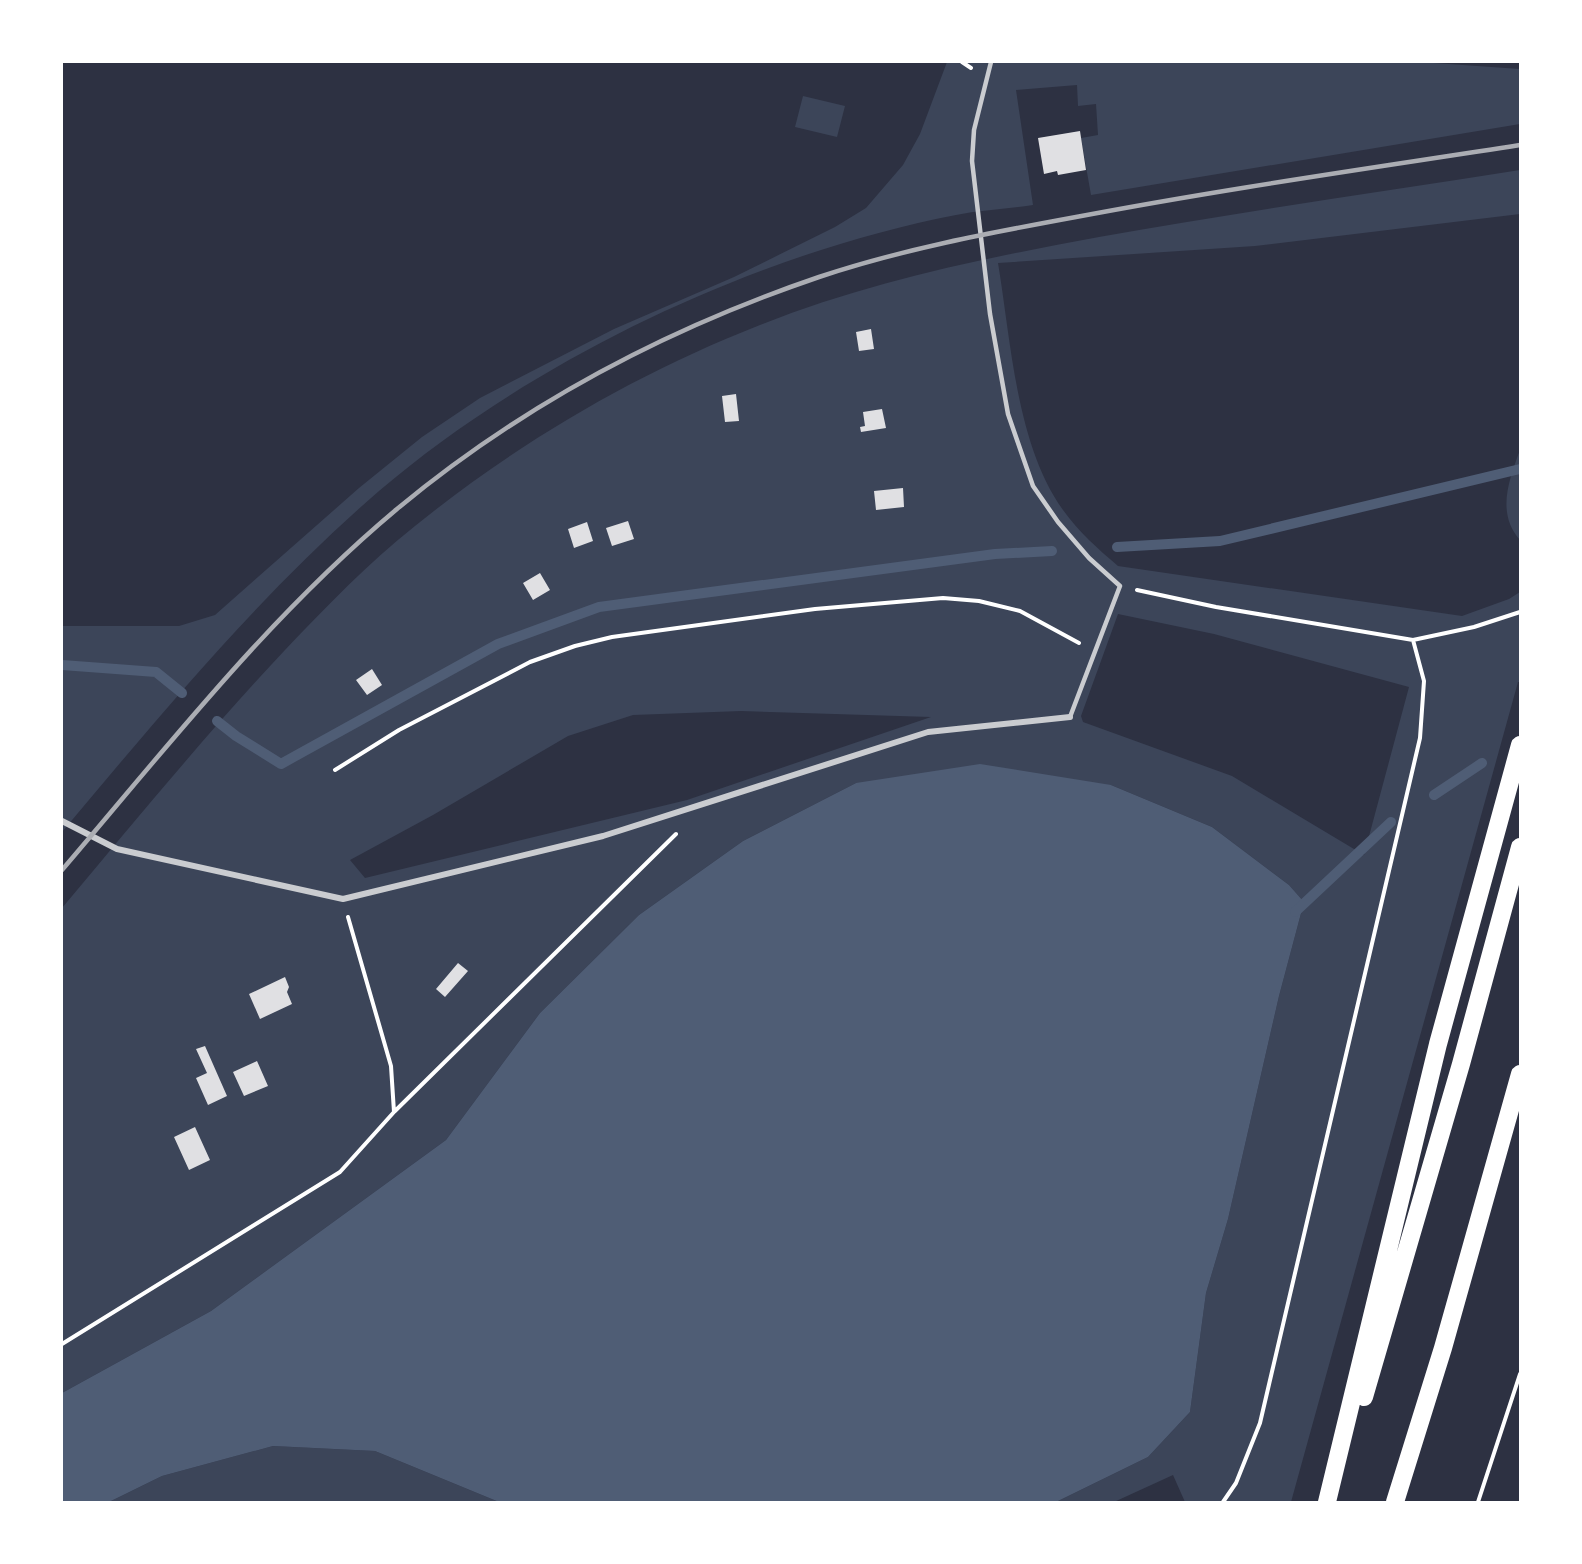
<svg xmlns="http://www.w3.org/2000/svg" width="1582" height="1564" viewBox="0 0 1582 1564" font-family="'DM Sans',sans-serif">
	<rect width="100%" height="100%" fill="#2d3142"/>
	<!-- green -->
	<path fill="#3c4559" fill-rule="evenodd" d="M 947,62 L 1420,62 L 1520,69 L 1520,124 L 1091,195 L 1081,138 L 1098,135 L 1096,104 L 1078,106 L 1077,85 L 1016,90 L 1033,205 C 1008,209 981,210 956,215 C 755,254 535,358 379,491 C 261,593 162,713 62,832 L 62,626 L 179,626 L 215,615 L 359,488 L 422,437 L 480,398 L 614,329 L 734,277 L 835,227 L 866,208 L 903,165 L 920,134 Z
		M 803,96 L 845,106 L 837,137 L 795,127 Z
		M 1520,170 L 1520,214 L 1255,246 L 998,263 C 1011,341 1016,444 1063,510 C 1079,532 1098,549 1118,566 L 1462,616 L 1509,599 L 1520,592 L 1520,682 L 1518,682 L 1291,1502 L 1185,1502 L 1173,1475 L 1114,1502 L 1056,1502 L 1148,1457 L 1190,1412 L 1206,1293 L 1228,1219 L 1279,996 L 1304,902 L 1289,885 L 1212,827 L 1111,785 L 856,783 L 743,841 L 639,915 L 540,1013 L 446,1140 L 211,1311 L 62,1393 L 62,908 C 135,821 207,733 285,650 C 326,607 368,563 415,526 C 519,442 635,374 760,325 C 868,282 984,258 1099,237 C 1239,212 1380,192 1520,170 ZM 1118,614 L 1214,634 L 1409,687 L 1364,855 L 1232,776 L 1083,722 L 1081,716 ZM 741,711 L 931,717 L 687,800 L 365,878 L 350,860 L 433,815 L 568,736 L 633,715 Z
		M 1520,450 L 1520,540 C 1496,513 1509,480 1520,450 Z
		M 273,1446 L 375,1451 L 499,1502 L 109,1502 L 162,1476 Z"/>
	<!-- water -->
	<path fill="#4f5d75" d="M 980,764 L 1111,785 L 1212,827 L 1289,885 L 1304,902 L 1279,996 L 1228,1219 L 1206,1293 L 1190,1412 L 1148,1457 L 1056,1502 L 499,1502 L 375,1451 L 273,1446 L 162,1476 L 109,1502 L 62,1502 L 62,1393 L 211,1311 L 446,1140 L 540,1013 L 639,915 L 743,841 L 856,783 Z"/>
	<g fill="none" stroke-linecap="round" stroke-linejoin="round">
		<!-- stream -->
		<path stroke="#4f5d75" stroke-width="10" d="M 1117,547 L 1220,541 L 1520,469
			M 62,665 L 156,672 L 182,693
			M 217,721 L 236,736 L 281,764 L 498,644 L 599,607 L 995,554 L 1052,551
			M 1434,795 L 1482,763
			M 1295,912 L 1391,822"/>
	</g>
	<!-- building -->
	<path fill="#e0e0e3" d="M 1080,131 L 1086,170 L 1058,175 L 1057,171 L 1044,174 L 1038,138 Z
		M 871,329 L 874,349 L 859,351 L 856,332 Z
		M 736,394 L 739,421 L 725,422 L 722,396 Z
		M 882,409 L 886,428 L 861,432 L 860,427 L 865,426 L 863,412 Z
		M 903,488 L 904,507 L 876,510 L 874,491 Z
		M 628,521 L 634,539 L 612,546 L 606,528 Z
		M 587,522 L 593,541 L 574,548 L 568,529 Z
		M 540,573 L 550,590 L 533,600 L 523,583 Z
		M 372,669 L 382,685 L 367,695 L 356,680 Z
		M 458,963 L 468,971 L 445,997 L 436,989 Z
		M 285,977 L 289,987 L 287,992 L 292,1004 L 260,1019 L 249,994 Z
		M 205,1046 L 227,1096 L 208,1105 L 196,1078 L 207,1073 L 196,1049 Z
		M 257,1061 L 268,1086 L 244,1096 L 233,1072 Z
		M 195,1127 L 210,1160 L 189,1170 L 174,1137 Z"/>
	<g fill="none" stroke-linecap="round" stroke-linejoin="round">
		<!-- path -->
		<path stroke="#fff" stroke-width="4" d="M 962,62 L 971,68
			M 1137,590 L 1216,607 L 1413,640 L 1474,627 L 1520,612
			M 335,770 L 399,730 L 530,662 L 575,646 L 612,637 L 815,609 L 943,598 L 979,601 L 1020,611 L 1079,643
			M 395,1111 L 676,834
			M 62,1344 L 340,1172 L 394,1112 L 391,1066 L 348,917
			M 1223,1502 L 1236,1483 L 1260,1423 L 1420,738 L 1424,681 L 1413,640
			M 1478,1502 L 1520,1374"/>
		<!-- service -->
		<path stroke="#caccd0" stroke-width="4.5" d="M 991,62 L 974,130 L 972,161 L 990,314 L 1008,414 L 1033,486 L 1058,522 L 1089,558 L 1120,586 L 1070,717"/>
		<!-- minor -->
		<path stroke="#caccd0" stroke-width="6" d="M 62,821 L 117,849 L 343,899 L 603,836 L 928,732 L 1070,717"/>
		<!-- motorway -->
		<path stroke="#fff" stroke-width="18" d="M 1364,1397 L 1461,1064 L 1520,847
			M 1327,1502 L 1438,1044 L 1520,745
			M 1395,1502 L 1443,1348 L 1520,1074"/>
		<!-- rail -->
		<path stroke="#abadb3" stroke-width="4.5" d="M 62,870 C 168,746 270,615 397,509 C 521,406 666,329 819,277 C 903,249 989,233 1076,217 C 1223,189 1372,168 1520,145"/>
	</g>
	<!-- border -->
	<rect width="1582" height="1564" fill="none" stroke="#ffffff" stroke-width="126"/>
</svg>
